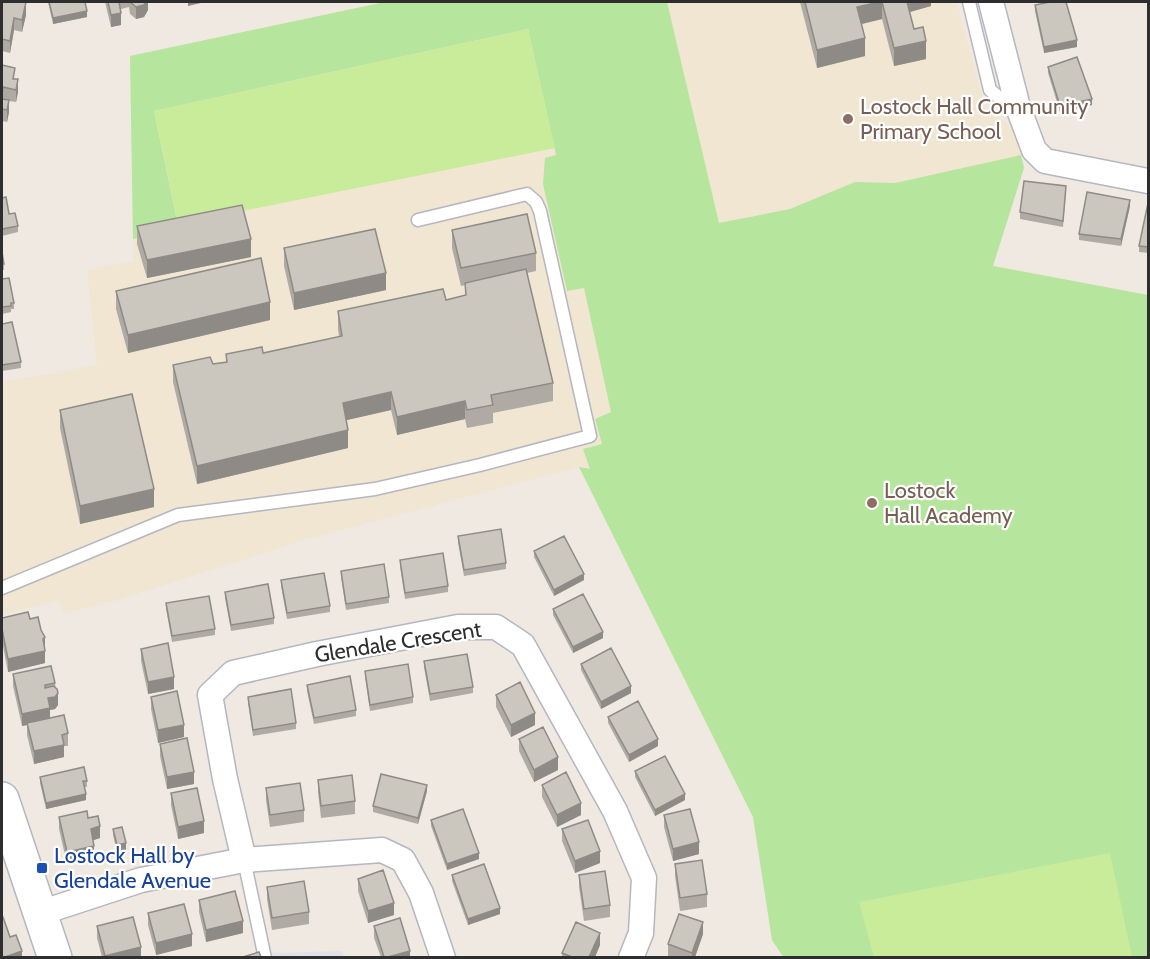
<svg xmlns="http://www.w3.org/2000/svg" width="1150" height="959" viewBox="0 0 1150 959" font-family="Cabin,sans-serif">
	<rect width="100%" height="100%" fill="#efe9e1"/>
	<!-- industrial -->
	<path fill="#e3e1e8" d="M 342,951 L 344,957 L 254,958 L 267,953 Z"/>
	<!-- education -->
	<path fill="#f0e6d1" d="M 385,2 L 957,2 L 985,107 L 1016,131 L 1024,168 L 993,265 L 1148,295 L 1148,957 L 784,957 L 772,940 L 753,817 L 579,467 L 308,539 L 111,602 L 63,613 L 59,600 L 2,615 L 2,382 L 97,365 L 87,270 L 134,261 L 130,56 Z"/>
	<!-- green -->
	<path fill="#b6e59e" d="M 385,2 L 667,2 L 719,223 L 790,209 L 855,182 L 895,183 L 1021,155 L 1024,168 L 993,266 L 1148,295 L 1148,957 L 784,958 L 772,940 L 753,817 L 579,467 L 590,469 L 583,449 L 602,444 L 595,419 L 611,412 L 584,288 L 567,291 L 543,184 L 545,158 L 556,155 L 528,29 L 154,111 L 179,230 L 133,239 L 130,56 Z"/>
	<!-- pitch -->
	<path fill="#c9ec9a" d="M 528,29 L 555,148 L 178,224 L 154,111 Z
		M 1110,853 L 1132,957 L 874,957 L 859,902 Z"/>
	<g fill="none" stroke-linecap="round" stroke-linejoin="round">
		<defs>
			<path id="lane" d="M 969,2 L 990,90 L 1005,102 L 1017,107
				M 2,588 L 178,515 L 375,489 L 480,465 L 590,436 L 540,211 L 536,202 L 527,194 L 418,220
				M 244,860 L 265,958"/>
			<path id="street" d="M 991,2 L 1018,107 L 1034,150 L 1045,161 L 1148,181
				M 244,860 L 225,779 L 210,695 L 233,673 L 317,654 L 458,627 L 496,627 L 523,645 L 615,811 L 644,878 L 641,933 L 631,958
				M 40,913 L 141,880 L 244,860 L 382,850 L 403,860 L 421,893 L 443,958"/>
			<path id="secondary" d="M 2,799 L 55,958"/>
		</defs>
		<!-- lane casing -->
		<use href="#lane" stroke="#b4b7c1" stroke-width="15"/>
		<!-- street casing -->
		<use href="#street" stroke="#b4b7c1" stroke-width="27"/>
		<!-- secondary casing -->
		<use href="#secondary" stroke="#b4b7c1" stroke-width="36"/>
		<!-- lane -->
		<use href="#lane" stroke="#fff" stroke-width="12"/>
		<!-- street -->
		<use href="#street" stroke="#fff" stroke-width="24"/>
		<!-- secondary -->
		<use href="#secondary" stroke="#fff" stroke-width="33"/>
	</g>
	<!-- wall -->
	<path fill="#afaba4" d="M 2,2 L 26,15 L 22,32 L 14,30 L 10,53 L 2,51 Z
		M 48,2 L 85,2 L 87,17 L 53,24 Z
		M 105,2 L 155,2 L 148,3 L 148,10 L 144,17 L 136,19 L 130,14 L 129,7 L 121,9 L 121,25 L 111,27 Z
		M 800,2 L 931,2 L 931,6 L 910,12 L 914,29 L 926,59 L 894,66 L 882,19 L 862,24 L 865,56 L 817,68 Z
		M 1035,5 L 1077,47 L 1044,53 L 1035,11 Z
		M 2,65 L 15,79 L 18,92 L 16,102 L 9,101 L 9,112 L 7,122 L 2,121 Z
		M 1048,67 L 1092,105 L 1060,112 L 1048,73 Z
		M 1066,192 L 1063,227 L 1020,219 L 1020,212 Z
		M 2,198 L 9,214 L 18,226 L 18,232 L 2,236 Z
		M 1149,203 L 1149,253 L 1139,252 L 1139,246 Z
		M 1130,206 L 1121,246 L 1079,240 L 1079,234 Z
		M 137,226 L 251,257 L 147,278 L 137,244 Z
		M 452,230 L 536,253 L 536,271 L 527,273 L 553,383 L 553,401 L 493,413 L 493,423 L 467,428 L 465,419 L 397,435 L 391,410 L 346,420 L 348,448 L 197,484 L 173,382 L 173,365 L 213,364 L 226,362 L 226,354 L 263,353 L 339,337 L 338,329 L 338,311 L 446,300 L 465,295 L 465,285 L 461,286 L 452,248 Z
		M 284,248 L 386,290 L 294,310 L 284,266 Z
		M 2,252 L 4,264 L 4,270 L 2,270 Z
		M 2,279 L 14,303 L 14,309 L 11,309 L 11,312 L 2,314 Z
		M 116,291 L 270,320 L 128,353 L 116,309 Z
		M 2,324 L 21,362 L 21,368 L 2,371 Z
		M 60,410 L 154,507 L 80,524 L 60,428 Z
		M 458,536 L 506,563 L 506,569 L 464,576 L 458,543 Z
		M 534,551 L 584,580 L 554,596 L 534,557 Z
		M 400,560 L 448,586 L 448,592 L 405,599 L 400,566 Z
		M 341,571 L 389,597 L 389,603 L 346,610 L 341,577 Z
		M 281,580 L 330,606 L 330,612 L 287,619 L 281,586 Z
		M 225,592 L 274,618 L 274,624 L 231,631 L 225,598 Z
		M 166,603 L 215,629 L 215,635 L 172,642 L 166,609 Z
		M 553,609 L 603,638 L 573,653 L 553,615 Z
		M 2,618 L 30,619 L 41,630 L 45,637 L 45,663 L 8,672 L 2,641 Z
		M 141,649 L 174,689 L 148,694 L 141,661 Z
		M 424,661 L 473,687 L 473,693 L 430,701 L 424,667 Z
		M 581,664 L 631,693 L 601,709 L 581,670 Z
		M 365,671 L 413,697 L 413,703 L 370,711 L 365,677 Z
		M 13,674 L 55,683 L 58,705 L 55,709 L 50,710 L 50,718 L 68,733 L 68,746 L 64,746 L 64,757 L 34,764 L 27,735 L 27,725 L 22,726 L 13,686 Z
		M 307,685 L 356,710 L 356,716 L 314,724 L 307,691 Z
		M 496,695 L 535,725 L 511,737 L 496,707 Z
		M 151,697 L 184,737 L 158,743 L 151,709 Z
		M 248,697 L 296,723 L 296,729 L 253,736 L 248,703 Z
		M 608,717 L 658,746 L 629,762 L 608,723 Z
		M 519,739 L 558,770 L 534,782 L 519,751 Z
		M 160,744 L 194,784 L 167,789 L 160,756 Z
		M 635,771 L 685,800 L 655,816 L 635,777 Z
		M 40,777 L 87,781 L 87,787 L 84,787 L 86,800 L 46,809 L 40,783 Z
		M 318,780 L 355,801 L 355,814 L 321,818 L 318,792 Z
		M 542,785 L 581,815 L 557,827 L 542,797 Z
		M 266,788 L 304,810 L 304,822 L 270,827 L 266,800 Z
		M 427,791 L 418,824 L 373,812 L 373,806 Z
		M 171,793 L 204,833 L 178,839 L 171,805 Z
		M 664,815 L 699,854 L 673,861 L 664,827 Z
		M 59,817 L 88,818 L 100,838 L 93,840 L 94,858 L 67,864 L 59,829 Z
		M 431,820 L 479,859 L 447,870 L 431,826 Z
		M 113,829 L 126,850 L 117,852 L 113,835 Z
		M 562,829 L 600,863 L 575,873 L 562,841 Z
		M 675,864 L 707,894 L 707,907 L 680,911 L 675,876 Z
		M 452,875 L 500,914 L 468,925 L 452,881 Z
		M 579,875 L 610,905 L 610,917 L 584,921 L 579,887 Z
		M 358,879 L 394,915 L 368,923 L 358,891 Z
		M 267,887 L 309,912 L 309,924 L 272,930 L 267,899 Z
		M 199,900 L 243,933 L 206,942 L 199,912 Z
		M 148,913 L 192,946 L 156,955 L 148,925 Z
		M 97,926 L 141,957 L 102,957 L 97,938 Z
		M 374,926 L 410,957 L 381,957 L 374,938 Z
		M 703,934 L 695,957 L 671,957 L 668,956 L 668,944 Z
		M 600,945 L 595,957 L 562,957 L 562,953 Z"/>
	<!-- shaded-wall -->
	<path fill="#8e8b86" d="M 26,2 L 26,15 L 22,32 L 22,20 Z
		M 146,2 L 155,2 L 148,3 L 148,10 L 144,17 L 136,19 L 136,7 Z
		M 188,2 L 201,2 L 201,3 L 188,6 Z
		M 879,2 L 882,2 L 882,19 L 857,25 L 857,7 Z
		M 906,2 L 931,2 L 931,6 L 906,13 Z
		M 87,11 L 87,17 L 53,24 L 53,18 Z
		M 121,13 L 121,25 L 111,27 L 111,15 Z
		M 14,18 L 14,30 L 10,53 L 10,41 Z
		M 865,38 L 865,56 L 817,68 L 817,50 Z
		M 1077,40 L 1077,47 L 1044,53 L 1044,47 Z
		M 926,41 L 926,59 L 894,66 L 894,48 Z
		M 18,79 L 18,92 L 16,102 L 16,90 Z
		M 1092,99 L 1092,105 L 1060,112 L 1060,106 Z
		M 9,100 L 9,112 L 7,122 L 7,110 Z
		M 3,129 L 3,141 L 2,147 L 2,135 Z
		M 1130,200 L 1130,206 L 1121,246 L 1121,239 Z
		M 251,239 L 251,257 L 147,278 L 147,260 Z
		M 386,273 L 386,290 L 294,310 L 294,293 Z
		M 270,302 L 270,320 L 128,353 L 128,335 Z
		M 391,392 L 391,410 L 343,421 L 343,403 Z
		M 465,401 L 465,419 L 397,435 L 397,417 Z
		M 348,430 L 348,448 L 197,484 L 197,466 Z
		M 154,489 L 154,507 L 80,524 L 80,506 Z
		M 584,574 L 584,580 L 554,596 L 554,590 Z
		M 603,632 L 603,638 L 573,653 L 573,647 Z
		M 45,637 L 45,663 L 8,672 L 8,659 L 43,639 Z
		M 174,677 L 174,689 L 148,694 L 148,682 Z
		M 631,686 L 631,693 L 601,709 L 601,702 Z
		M 58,693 L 58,705 L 55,709 L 50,710 L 50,720 L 22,726 L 22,714 Z
		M 535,713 L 535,725 L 511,737 L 511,725 Z
		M 184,725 L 184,737 L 158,743 L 158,730 Z
		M 658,739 L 658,746 L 629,762 L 629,755 Z
		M 64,745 L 64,757 L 34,764 L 34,751 Z
		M 558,757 L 558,770 L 534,782 L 534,770 Z
		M 194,772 L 194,784 L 167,789 L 167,777 Z
		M 427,785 L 427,791 L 418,824 L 418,818 Z
		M 86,794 L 86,800 L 46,809 L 46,803 Z
		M 685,794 L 685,800 L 655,816 L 655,810 Z
		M 581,803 L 581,815 L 557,827 L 557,815 Z
		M 204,821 L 204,833 L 178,839 L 178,827 Z
		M 100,826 L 100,838 L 91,841 L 91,829 Z
		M 699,842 L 699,854 L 673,861 L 673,849 Z
		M 126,843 L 126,850 L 117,852 L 117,845 Z
		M 94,846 L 94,858 L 67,864 L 67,852 Z
		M 600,851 L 600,863 L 575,873 L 575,861 Z
		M 479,853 L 479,859 L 447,870 L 447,864 Z
		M 394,903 L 394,915 L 368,923 L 368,911 Z
		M 500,908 L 500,914 L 468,925 L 468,919 Z
		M 243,921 L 243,933 L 206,942 L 206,930 Z
		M 703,922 L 703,934 L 695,957 L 692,957 L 692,953 Z
		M 600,933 L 600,945 L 595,957 L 589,957 Z
		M 192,934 L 192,946 L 156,955 L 156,943 Z
		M 141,947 L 141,957 L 105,957 L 105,956 Z
		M 22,951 L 22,957 L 5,957 Z
		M 410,951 L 410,957 L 388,957 Z"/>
	<!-- building -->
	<path fill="#cbc7bf" stroke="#8e8b86" stroke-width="1.5" d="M 2,2 L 26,2 L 22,20 L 14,18 L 10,41 L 2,39 Z
		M 49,2 L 85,2 L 87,11 L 53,18 Z
		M 108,2 L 119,2 L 121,13 L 111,15 Z
		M 130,2 L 146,2 L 144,5 L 136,7 Z
		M 805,2 L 879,2 L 857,7 L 865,38 L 817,50 Z
		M 882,2 L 907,2 L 914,29 L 923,27 L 926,41 L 894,48 Z
		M 1050,2 L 1066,2 L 1077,40 L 1044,47 L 1035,5 Z
		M 1077,57 L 1092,99 L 1060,106 L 1048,67 Z
		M 2,65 L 15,68 L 13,79 L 18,79 L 16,90 L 3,87 L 2,95 Z
		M 2,99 L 9,100 L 7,110 L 2,109 Z
		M 1024,181 L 1066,186 L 1063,221 L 1020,212 Z
		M 1087,192 L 1130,200 L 1121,239 L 1079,234 Z
		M 6,197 L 9,214 L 15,213 L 18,226 L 2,229 L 2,198 Z
		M 1148,203 L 1149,203 L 1149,247 L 1139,246 Z
		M 242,205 L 251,239 L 147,260 L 137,226 Z
		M 527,214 L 536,253 L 461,268 L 452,230 Z
		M 375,229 L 386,273 L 294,293 L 284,248 Z
		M 2,252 L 4,264 L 2,264 Z
		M 261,258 L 270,302 L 128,335 L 116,291 Z
		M 526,269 L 553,383 L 491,395 L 493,405 L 467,410 L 465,401 L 397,417 L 391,392 L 343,403 L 348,430 L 197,466 L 173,365 L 210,357 L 213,364 L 227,362 L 226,354 L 262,347 L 263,353 L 342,336 L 338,311 L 443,289 L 446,300 L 466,295 L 465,283 Z
		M 9,278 L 14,303 L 11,303 L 11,306 L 2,307 L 2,279 Z
		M 12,322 L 21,362 L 2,365 L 2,324 Z
		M 132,394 L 154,489 L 80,506 L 60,410 Z
		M 501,529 L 506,563 L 464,570 L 458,536 Z
		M 564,536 L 584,574 L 554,590 L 534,551 Z
		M 443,553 L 448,586 L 405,593 L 400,560 Z
		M 384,564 L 389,597 L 346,604 L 341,571 Z
		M 324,573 L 330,606 L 287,613 L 281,580 Z
		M 268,584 L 274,618 L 231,625 L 225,592 Z
		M 583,594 L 603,632 L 573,647 L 553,609 Z
		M 209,596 L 215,629 L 172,636 L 166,603 Z
		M 28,612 L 30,619 L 38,617 L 41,630 L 45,637 L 43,639 L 45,651 L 8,659 L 2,629 L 2,618 Z
		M 168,643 L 174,677 L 148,682 L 141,649 Z
		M 611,648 L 631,686 L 601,702 L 581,664 Z
		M 467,654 L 473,687 L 430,694 L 424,661 Z
		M 408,664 L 413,697 L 370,705 L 365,671 Z
		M 51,666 L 55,683 L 45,685 L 45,688 L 53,686 L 57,689 L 58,693 L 55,697 L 48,698 L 50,708 L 22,714 L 13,674 Z
		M 350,676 L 356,710 L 314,718 L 307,685 Z
		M 520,682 L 535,713 L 511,725 L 496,695 Z
		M 291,689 L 296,723 L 253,730 L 248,697 Z
		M 177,691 L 184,725 L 158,730 L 151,697 Z
		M 638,701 L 658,739 L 629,755 L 608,717 Z
		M 64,715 L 68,733 L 62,735 L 64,745 L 34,751 L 27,723 Z
		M 543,727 L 558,757 L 534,770 L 519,739 Z
		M 187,738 L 194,772 L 167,777 L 160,744 Z
		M 665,756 L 685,794 L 655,810 L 635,771 Z
		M 84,767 L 87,781 L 83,781 L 86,794 L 46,803 L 40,777 Z
		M 566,772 L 581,803 L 557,815 L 542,785 Z
		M 381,774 L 427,785 L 418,818 L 373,806 Z
		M 352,775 L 355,801 L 321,806 L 318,780 Z
		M 300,783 L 304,810 L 270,815 L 266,788 Z
		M 197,788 L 204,821 L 178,827 L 171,793 Z
		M 463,809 L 479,853 L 447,864 L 431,820 Z
		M 690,809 L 699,842 L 673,849 L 664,815 Z
		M 87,811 L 88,818 L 98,816 L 100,826 L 91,829 L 94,846 L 67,852 L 59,817 Z
		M 588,820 L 600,851 L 575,861 L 562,829 Z
		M 122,827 L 126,843 L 117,845 L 113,829 Z
		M 702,860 L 707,894 L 680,898 L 675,864 Z
		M 484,864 L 500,908 L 468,919 L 452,875 Z
		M 383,870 L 394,903 L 368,911 L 358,879 Z
		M 605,871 L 610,905 L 584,909 L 579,875 Z
		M 304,881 L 309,912 L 272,918 L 267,887 Z
		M 235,891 L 243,921 L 206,930 L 199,900 Z
		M 184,904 L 192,934 L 156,943 L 148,913 Z
		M 679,914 L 703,922 L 692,953 L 668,944 Z
		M 2,917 L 3,917 L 10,937 L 16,935 L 22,951 L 5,957 L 2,957 Z
		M 133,917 L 141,947 L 105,956 L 97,926 Z
		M 400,918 L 410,951 L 388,957 L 384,957 L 374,926 Z
		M 576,922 L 600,933 L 589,957 L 572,957 L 562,953 Z
		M 259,952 L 261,957 L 243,957 Z"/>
	<!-- markers -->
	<g fill="#8d6e63" stroke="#fff" stroke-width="2">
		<circle cx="848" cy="119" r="6"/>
		<circle cx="872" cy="503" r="6"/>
	</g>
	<rect fill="#1a4fb4" stroke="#fff" stroke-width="2" x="36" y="862" width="12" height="12" rx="3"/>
	<g text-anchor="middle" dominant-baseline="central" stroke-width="4.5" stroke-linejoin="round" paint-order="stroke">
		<!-- education labels -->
		<g font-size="22" fill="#785e54" stroke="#fff" text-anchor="start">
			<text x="860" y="106">Lostock Hall Community<tspan x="860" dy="25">Primary School</tspan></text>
			<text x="884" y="490">Lostock<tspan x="884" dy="25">Hall Academy</tspan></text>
		</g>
		<!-- street labels -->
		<g font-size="22" fill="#2e2e2e" stroke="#fff">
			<text transform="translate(398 642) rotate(-9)">Glendale Crescent</text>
		</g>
		<!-- transit labels -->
		<g font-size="22" fill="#164399" stroke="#fff" text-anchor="start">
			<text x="54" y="855">Lostock Hall by<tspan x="54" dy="25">Glendale Avenue</tspan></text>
		</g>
	</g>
	<!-- border -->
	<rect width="1150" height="959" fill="none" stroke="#2e2e2e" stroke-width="6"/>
</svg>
